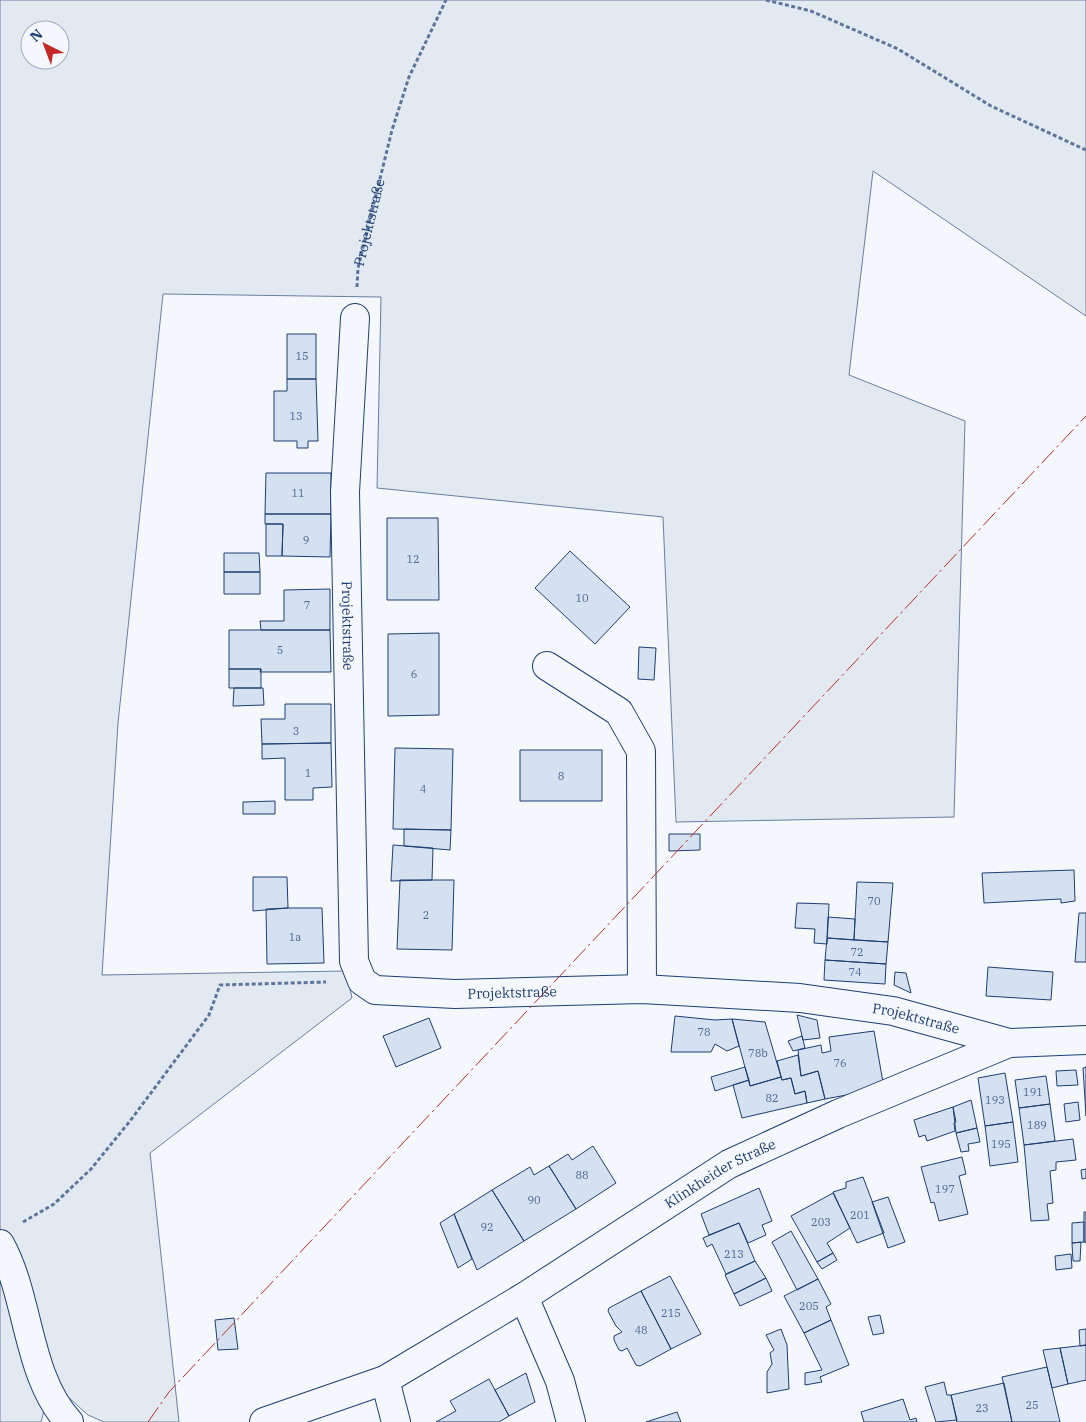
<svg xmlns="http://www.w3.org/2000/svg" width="1086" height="1422" viewBox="0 0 1086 1422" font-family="'IBM Plex Serif',serif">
	<rect width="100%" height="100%" fill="#f4f7fb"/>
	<!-- green -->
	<path fill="#e3e9f0" stroke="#687fa3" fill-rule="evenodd" d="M 0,0 L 1086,0 L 1086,316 L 873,171 L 849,375 L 965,421 L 954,817 L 676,822 L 663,517 L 377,488 L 381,297 L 163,294 L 118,723 L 102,975 L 346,971 L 352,998 L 150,1153 L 179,1422 L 104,1422 L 88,1415 L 68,1397 L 44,1411 L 41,1422 L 0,1422 ZM 30,30 L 60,30 L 60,60 L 30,60 Z"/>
	<!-- building -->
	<path fill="#d5e0f0" stroke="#1d3f73" d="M 287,334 L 316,334 L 316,379 L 287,379 Z
		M 287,379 L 316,379 L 318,441 L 308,441 L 308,448 L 297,448 L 297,441 L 274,441 L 274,391 L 287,391 Z
		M 266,473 L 331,473 L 331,514 L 265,514 Z
		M 265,514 L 331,514 L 330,557 L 282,556 L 283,524 L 265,524 Z
		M 387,518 L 438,518 L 439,600 L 387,600 Z
		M 266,524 L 283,524 L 282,556 L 266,556 Z
		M 570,551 L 630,607 L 595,644 L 535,588 Z
		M 224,553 L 259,553 L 260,572 L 224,572 Z
		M 224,572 L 260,572 L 260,594 L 224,594 Z
		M 330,589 L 330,630 L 261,630 L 260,621 L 284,621 L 284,590 Z
		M 229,630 L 330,630 L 331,672 L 260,672 L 261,669 L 229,669 Z
		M 439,633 L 439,715 L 388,716 L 388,634 Z
		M 639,647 L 656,648 L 654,680 L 638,679 Z
		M 229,669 L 261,669 L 261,688 L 229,688 Z
		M 234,688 L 263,688 L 264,705 L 233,706 Z
		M 285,704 L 331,704 L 331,743 L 262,744 L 261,719 L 285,719 Z
		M 331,743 L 332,787 L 313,788 L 313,800 L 285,800 L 285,758 L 262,759 L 262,744 Z
		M 395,748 L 453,749 L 451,830 L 393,829 Z
		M 520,750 L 602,750 L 602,801 L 520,801 Z
		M 275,801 L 275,814 L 243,814 L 243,802 Z
		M 404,829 L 451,830 L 450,850 L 404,846 Z
		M 669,834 L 700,834 L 700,850 L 669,851 Z
		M 393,845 L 433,848 L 432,880 L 391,881 Z
		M 1074,870 L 1075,901 L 1061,903 L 1061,899 L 984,903 L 982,873 Z
		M 253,877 L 287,877 L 288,908 L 253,911 Z
		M 400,880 L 454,880 L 452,950 L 397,949 Z
		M 857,882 L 893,883 L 888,942 L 854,940 Z
		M 797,903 L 829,904 L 827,944 L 814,943 L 815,929 L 795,928 Z
		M 288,908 L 322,908 L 324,963 L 267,964 L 266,909 Z
		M 1079,913 L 1086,913 L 1086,962 L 1075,962 Z
		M 828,917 L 855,919 L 854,940 L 827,938 Z
		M 827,938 L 888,942 L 886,964 L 825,960 Z
		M 825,960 L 886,964 L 885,984 L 824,980 Z
		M 988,967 L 1053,972 L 1051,1000 L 986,996 Z
		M 895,972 L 906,973 L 911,993 L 894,985 Z
		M 797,1015 L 817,1020 L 820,1038 L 803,1040 Z
		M 675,1016 L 715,1020 L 732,1019 L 739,1046 L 727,1051 L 715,1044 L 711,1052 L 671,1052 Z
		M 429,1018 L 441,1048 L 396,1067 L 383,1036 Z
		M 732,1019 L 765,1022 L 781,1077 L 750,1086 Z
		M 874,1031 L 884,1088 L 825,1099 L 818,1071 L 801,1076 L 798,1050 L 821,1045 L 822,1053 L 831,1051 L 829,1037 Z
		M 802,1036 L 805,1048 L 793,1051 L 788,1041 Z
		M 798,1055 L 801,1076 L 818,1071 L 825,1099 L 807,1103 L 805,1091 L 795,1094 L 791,1078 L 782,1080 L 777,1061 Z
		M 745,1067 L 749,1080 L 715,1091 L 711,1077 Z
		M 1086,1067 L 1086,1116 L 1083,1068 Z
		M 1076,1070 L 1078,1085 L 1057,1086 L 1056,1071 Z
		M 1005,1073 L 1013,1122 L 985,1126 L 978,1078 Z
		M 1046,1076 L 1050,1104 L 1019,1108 L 1015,1080 Z
		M 781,1077 L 782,1080 L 791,1078 L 795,1094 L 805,1091 L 807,1103 L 742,1118 L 733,1085 L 749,1080 L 750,1086 Z
		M 971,1100 L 977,1128 L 956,1133 L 953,1107 Z
		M 1078,1102 L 1080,1120 L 1066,1122 L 1064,1104 Z
		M 1050,1104 L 1055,1141 L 1024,1145 L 1019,1108 Z
		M 953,1107 L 956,1122 L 954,1123 L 955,1131 L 927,1141 L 925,1135 L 919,1137 L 914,1120 Z
		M 1013,1122 L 1018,1162 L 990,1166 L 985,1126 Z
		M 977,1128 L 980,1142 L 968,1144 L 969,1151 L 961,1152 L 956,1133 Z
		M 1073,1139 L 1076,1160 L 1056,1162 L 1056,1170 L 1050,1171 L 1053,1203 L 1047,1204 L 1049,1220 L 1031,1221 L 1024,1145 Z
		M 593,1146 L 616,1183 L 576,1209 L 549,1166 L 568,1154 L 572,1160 Z
		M 962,1157 L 966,1174 L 959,1176 L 968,1214 L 939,1221 L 934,1202 L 931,1203 L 921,1167 Z
		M 549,1166 L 576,1209 L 524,1241 L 492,1190 L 530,1167 L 534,1175 Z
		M 1086,1169 L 1086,1178 L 1082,1179 L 1081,1170 Z
		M 863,1177 L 884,1233 L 857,1243 L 833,1192 L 846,1188 L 846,1182 Z
		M 759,1188 L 772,1221 L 762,1225 L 766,1235 L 748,1243 L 739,1223 L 709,1235 L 701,1214 Z
		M 492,1190 L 524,1241 L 477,1270 L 454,1214 Z
		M 833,1193 L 850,1228 L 827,1243 L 833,1253 L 817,1262 L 791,1216 Z
		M 888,1197 L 905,1242 L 888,1248 L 872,1202 Z
		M 1084,1212 L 1086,1212 L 1086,1243 L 1084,1242 Z
		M 454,1214 L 472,1259 L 458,1268 L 440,1223 Z
		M 1084,1222 L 1084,1242 L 1072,1243 L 1072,1223 Z
		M 739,1223 L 755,1261 L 726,1274 L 712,1244 L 707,1247 L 703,1238 Z
		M 791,1231 L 818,1279 L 797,1290 L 772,1242 Z
		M 1081,1242 L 1080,1261 L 1073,1261 L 1072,1243 Z
		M 833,1253 L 837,1260 L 822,1269 L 817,1262 Z
		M 1071,1254 L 1072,1268 L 1056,1270 L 1055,1256 Z
		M 755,1261 L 766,1278 L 734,1294 L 725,1275 Z
		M 670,1276 L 701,1334 L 671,1349 L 641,1291 Z
		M 766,1278 L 772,1291 L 740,1306 L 734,1294 Z
		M 818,1279 L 831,1304 L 826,1307 L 831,1320 L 804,1333 L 784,1296 Z
		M 641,1291 L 671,1349 L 640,1366 L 636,1365 L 627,1348 L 622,1351 L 619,1350 L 614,1340 L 614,1336 L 622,1332 L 616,1326 L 608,1311 L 609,1308 Z
		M 880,1315 L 884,1333 L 873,1335 L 868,1317 Z
		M 234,1318 L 238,1349 L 218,1350 L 215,1320 Z
		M 831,1320 L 849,1365 L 820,1377 L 822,1382 L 805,1385 L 805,1373 L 822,1370 L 804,1333 Z
		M 781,1329 L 787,1345 L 789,1389 L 767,1393 L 767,1372 L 772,1364 L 770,1353 L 774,1350 L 766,1335 Z
		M 1086,1329 L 1086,1345 L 1080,1346 L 1079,1330 Z
		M 1086,1345 L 1086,1380 L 1068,1384 L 1060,1348 Z
		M 1060,1348 L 1068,1384 L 1052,1388 L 1043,1350 Z
		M 1047,1367 L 1060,1422 L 1012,1422 L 1002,1377 Z
		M 526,1373 L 535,1402 L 509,1416 L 495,1390 Z
		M 489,1379 L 509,1416 L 499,1422 L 436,1422 L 456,1411 L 450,1401 Z
		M 944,1382 L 947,1395 L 951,1395 L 957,1420 L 936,1422 L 925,1387 Z
		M 1004,1383 L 1012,1422 L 957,1422 L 951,1395 Z
		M 903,1399 L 910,1420 L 916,1418 L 917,1422 L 864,1422 L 861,1412 Z
		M 677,1412 L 681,1422 L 646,1422 Z"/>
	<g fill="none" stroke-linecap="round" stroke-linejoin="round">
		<defs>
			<g id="minor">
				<path id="s2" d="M 355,318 L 345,492 L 354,961 L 362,981 L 375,990 L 455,994 L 642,989 L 800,998 L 893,1011 L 1009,1043"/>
				<path d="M 547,666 L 619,712 L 641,751 L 642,989"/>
				<path d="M 0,1244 C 30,1298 26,1375 69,1422"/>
				<path d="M 524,1297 L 560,1381 L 571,1422"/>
				<path d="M 385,1380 L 396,1422"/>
				<path id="s3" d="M 264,1422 L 385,1380 L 524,1297 L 729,1164 L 838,1114 L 1009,1043 L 1086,1040"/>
			</g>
		</defs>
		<!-- minor casing -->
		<use href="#minor" stroke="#1d3f73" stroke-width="30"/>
		<!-- path -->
		<g stroke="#5e769c" stroke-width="3" stroke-dasharray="4 2.5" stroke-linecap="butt">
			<path d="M 766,0 L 811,11 L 898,49 L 991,106 L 1086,150"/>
			<path id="s1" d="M 357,287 L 358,268 L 392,130 L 409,77 L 446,0"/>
			<path d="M 23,1222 L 54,1204 L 91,1169 L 130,1121 L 209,1015 L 220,985 L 326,982"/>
		</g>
		<!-- minor -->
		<use href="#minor" stroke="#f4f7fb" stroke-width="28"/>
		<!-- power -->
		<path stroke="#c62828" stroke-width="1" stroke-dasharray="18 4 2.5 4" stroke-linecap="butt" d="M 148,1422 L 169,1392 L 1086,416"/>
	</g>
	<g text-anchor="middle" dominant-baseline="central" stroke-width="4" stroke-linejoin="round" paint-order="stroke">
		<!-- number labels -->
		<g font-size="11" fill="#4b6792">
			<text x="302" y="356">15</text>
			<text x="296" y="416">13</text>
			<text x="298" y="493">11</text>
			<text x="306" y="540">9</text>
			<text x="413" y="559">12</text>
			<text x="582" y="598">10</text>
			<text x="307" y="605">7</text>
			<text x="280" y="650">5</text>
			<text x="414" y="674">6</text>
			<text x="296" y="731">3</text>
			<text x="308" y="773">1</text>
			<text x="561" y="776">8</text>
			<text x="423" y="789">4</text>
			<text x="874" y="901">70</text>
			<text x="426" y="915">2</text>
			<text x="295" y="937">1a</text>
			<text x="857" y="952">72</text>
			<text x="855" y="972">74</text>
			<text x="704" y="1032">78</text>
			<text x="758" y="1053">78b</text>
			<text x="840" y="1063">76</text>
			<text x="1033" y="1092">191</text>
			<text x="772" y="1098">82</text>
			<text x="995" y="1100">193</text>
			<text x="1037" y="1125">189</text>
			<text x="1001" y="1144">195</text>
			<text x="582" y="1175">88</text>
			<text x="945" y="1189">197</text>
			<text x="534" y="1200">90</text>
			<text x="860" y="1215">201</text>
			<text x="821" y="1222">203</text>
			<text x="487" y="1227">92</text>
			<text x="734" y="1254">213</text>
			<text x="809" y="1306">205</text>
			<text x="671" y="1313">215</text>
			<text x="641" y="1330">48</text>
			<text x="1032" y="1405">25</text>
			<text x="982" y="1408">23</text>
		</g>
		<!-- street labels -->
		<g font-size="14" fill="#1d3f73" stroke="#f4f7fb">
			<text stroke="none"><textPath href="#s1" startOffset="66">Projektstraße</textPath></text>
			<text stroke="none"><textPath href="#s2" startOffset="308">Projektstraße</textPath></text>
			<text stroke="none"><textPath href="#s2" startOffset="818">Projektstraße</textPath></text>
			<text stroke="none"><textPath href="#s2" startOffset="1224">Projektstraße</textPath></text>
			<text stroke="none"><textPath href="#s3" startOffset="522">Klinkheider Straße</textPath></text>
		</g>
	</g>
	<!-- north arrow -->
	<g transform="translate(45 45) rotate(318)"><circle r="24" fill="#f4f7fb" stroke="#9eadc5"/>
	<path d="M0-4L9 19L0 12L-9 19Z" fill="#c62828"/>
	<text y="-8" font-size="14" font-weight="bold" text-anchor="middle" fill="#1d3f73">N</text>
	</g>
</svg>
